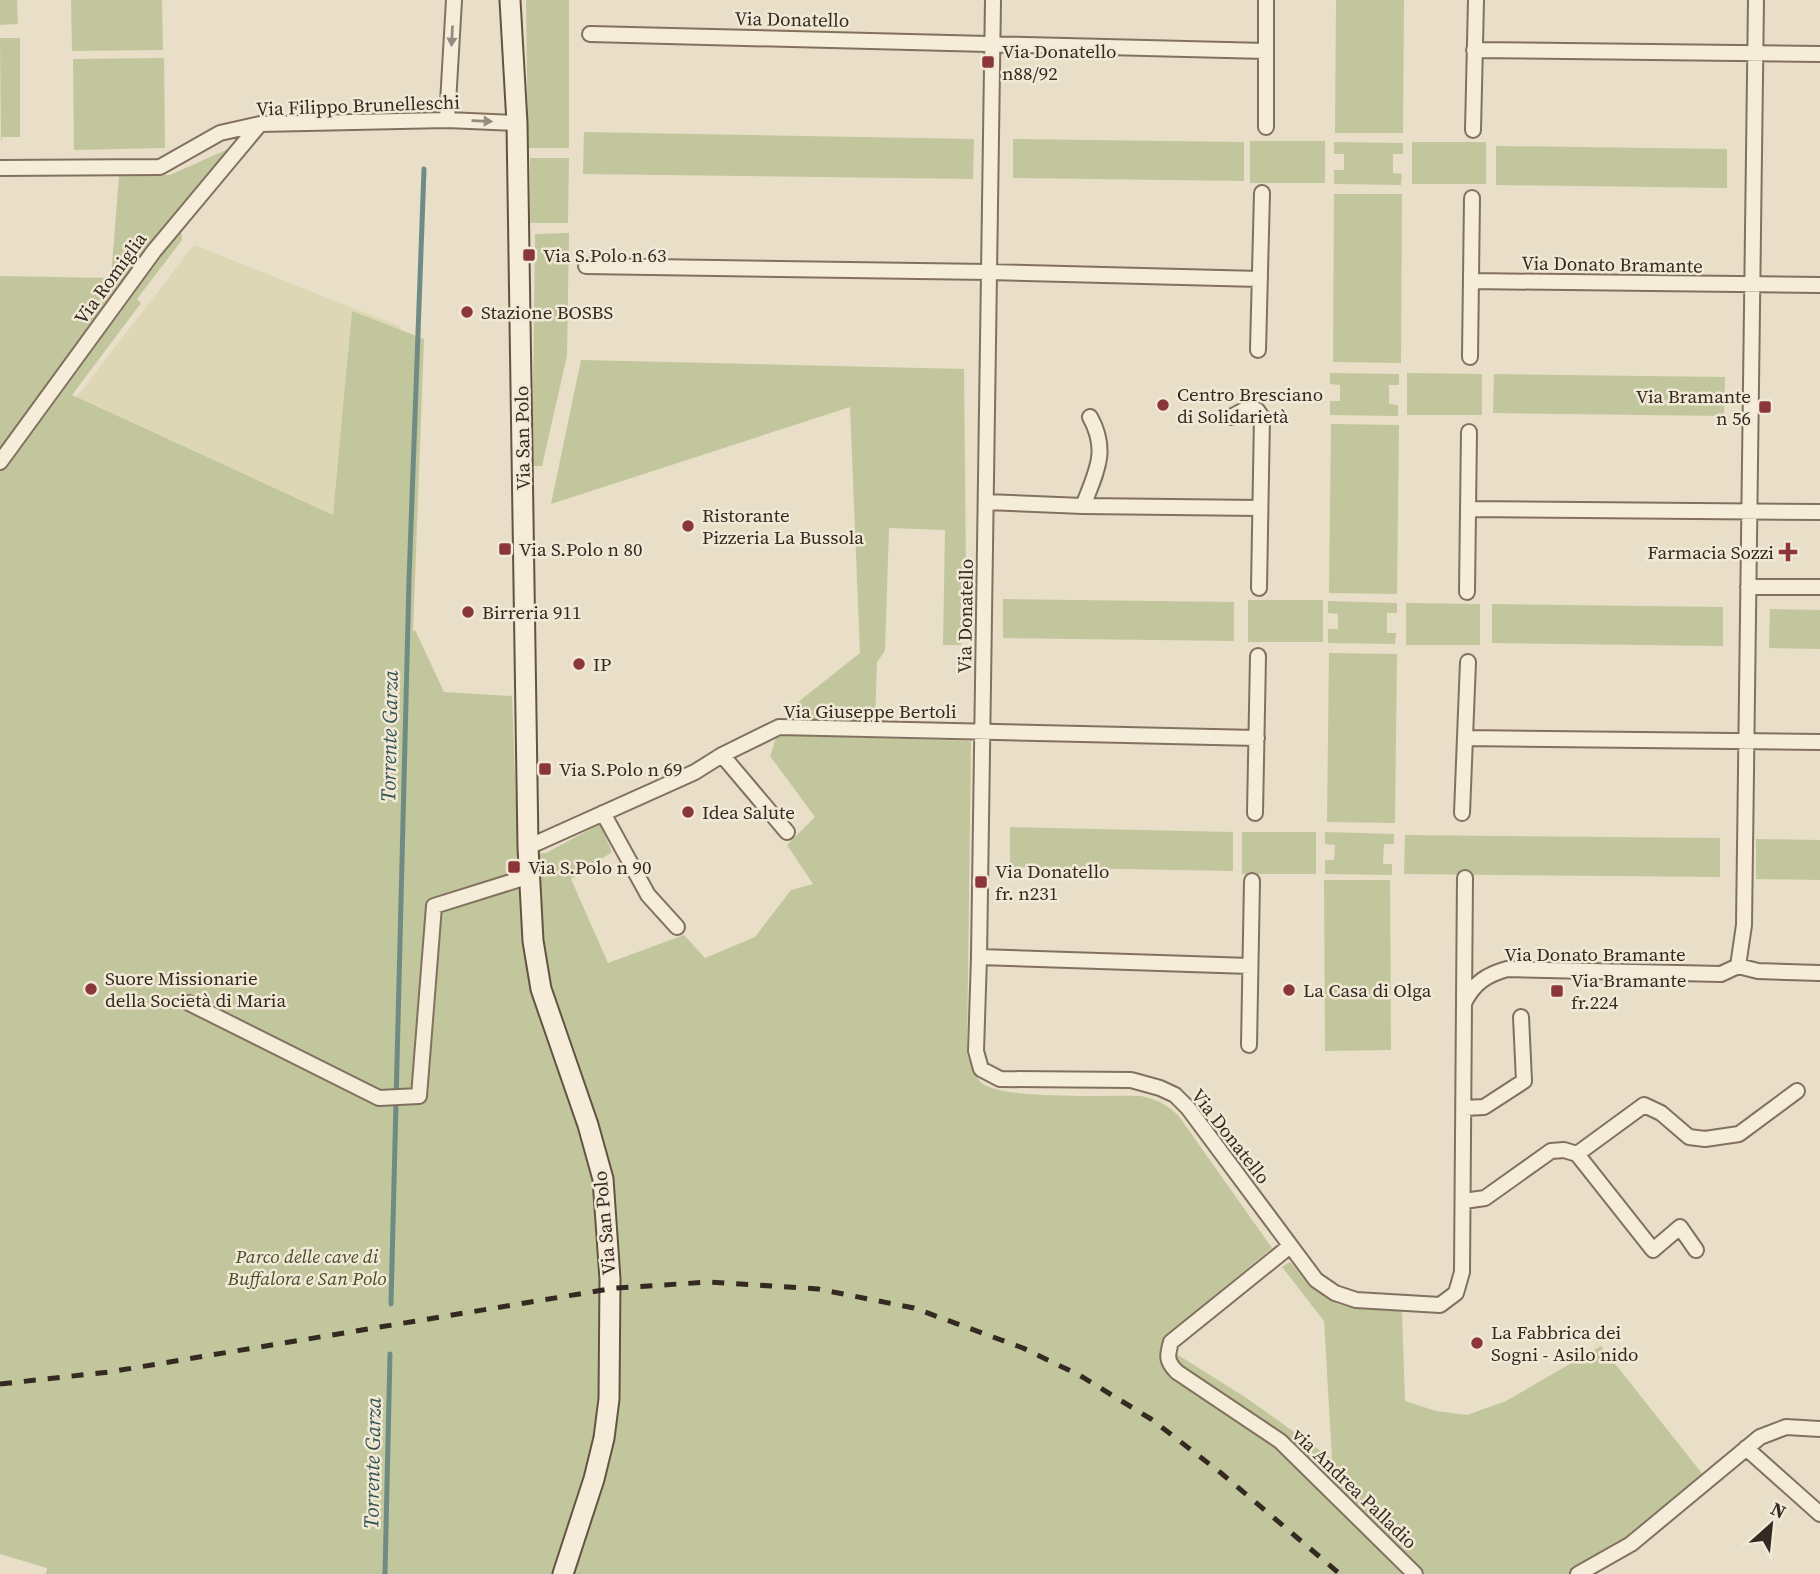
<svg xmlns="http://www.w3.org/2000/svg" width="1820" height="1574" viewBox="0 0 1820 1574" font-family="'Source Serif 4',serif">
	<rect width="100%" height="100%" fill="#e9dec7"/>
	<!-- farmland -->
	<path fill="#ded7b6" d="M 194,245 L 401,327 L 393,548 L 0,496 Z"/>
	<!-- green -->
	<path fill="#c2c69c" d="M 0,0 L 17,0 L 18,24 L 0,25 Z
		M 71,0 L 162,0 L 163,50 L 72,51 Z
		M 526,0 L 569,0 L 569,148 L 528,148 Z
		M 1336,0 L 1404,0 L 1403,133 L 1335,133 Z
		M 0,38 L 20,38 L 20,137 L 2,137 L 1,142 Z
		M 164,58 L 165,148 L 74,150 L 73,59 Z
		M 584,132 L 974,139 L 973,179 L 583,174 Z
		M 1013,139 L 1244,142 L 1244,181 L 1013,178 Z
		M 246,141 L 180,220 L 182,240 L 137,299 L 141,303 L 72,395 L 333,515 L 352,311 L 424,339 L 413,631 L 415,630 L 444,692 L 512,696 L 518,853 L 546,853 L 600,824 L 612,852 L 571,879 L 608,963 L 684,935 L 705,958 L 755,937 L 791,890 L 813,884 L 787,845 L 815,817 L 770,756 L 777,735 L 971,741 L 967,1055 C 971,1064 975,1078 983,1084 C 1007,1100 1108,1095 1141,1096 C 1156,1099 1166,1104 1178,1115 L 1272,1248 L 1174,1329 L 1162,1345 L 1245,1397 L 1332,1459 L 1324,1321 L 1282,1267 L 1290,1262 C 1332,1311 1339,1308 1402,1311 L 1405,1401 L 1436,1411 L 1467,1415 L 1506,1401 L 1601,1346 L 1704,1476 L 1629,1541 L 1574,1574 L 46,1574 L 47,1568 L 0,1554 L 0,276 L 111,278 L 119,176 L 170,175 Z
		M 1250,141 L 1325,141 L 1325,183 L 1250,183 Z
		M 1334,142 L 1403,143 L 1403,154 L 1393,154 L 1393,173 L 1402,174 L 1401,185 L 1334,184 L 1334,170 L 1344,170 L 1344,154 L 1334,154 Z
		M 1412,142 L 1486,142 L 1486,184 L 1412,184 Z
		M 1496,146 L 1727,149 L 1727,188 L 1496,185 Z
		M 530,158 L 569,158 L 568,223 L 530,223 Z
		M 1334,194 L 1402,194 L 1401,363 L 1333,362 Z
		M 569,233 L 567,356 L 542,466 L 532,466 L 535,234 Z
		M 581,360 L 964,369 L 966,574 L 961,575 L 961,645 L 943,645 L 945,530 L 889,528 L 885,651 L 877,662 L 875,723 L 788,721 L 788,710 L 860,653 L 850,407 L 551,504 Z
		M 1330,373 L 1399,374 L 1399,385 L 1389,385 L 1389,404 L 1398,405 L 1398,416 L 1330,415 L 1330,401 L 1340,401 L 1340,385 L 1330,384 Z
		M 1407,373 L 1482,374 L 1482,415 L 1407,415 Z
		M 1494,374 L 1725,377 L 1724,416 L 1493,413 Z
		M 1331,424 L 1399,425 L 1397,594 L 1329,593 Z
		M 1003,599 L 1234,602 L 1234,641 L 1003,638 Z
		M 1248,600 L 1323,600 L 1323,642 L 1248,642 Z
		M 1328,601 L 1397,603 L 1397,613 L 1387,613 L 1387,633 L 1396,633 L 1395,644 L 1328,643 L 1328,629 L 1338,629 L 1338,614 L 1328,613 Z
		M 1406,603 L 1480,604 L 1480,645 L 1406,645 Z
		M 1492,604 L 1723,607 L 1723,646 L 1492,643 Z
		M 1770,609 L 1820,610 L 1820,649 L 1769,648 Z
		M 1329,653 L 1397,654 L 1395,823 L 1327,822 Z
		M 1010,827 L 1233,832 L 1233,871 L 1010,867 Z
		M 1242,832 L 1316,832 L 1316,874 L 1242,874 Z
		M 1325,832 L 1394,834 L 1394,844 L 1384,844 L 1383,864 L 1392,864 L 1392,875 L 1325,874 L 1325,860 L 1334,860 L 1335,845 L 1325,844 Z
		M 1405,835 L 1720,838 L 1720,877 L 1404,874 Z
		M 1756,839 L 1820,840 L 1820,880 L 1756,879 Z
		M 1324,880 L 1390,880 L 1391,1050 L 1325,1051 Z"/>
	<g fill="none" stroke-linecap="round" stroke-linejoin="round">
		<!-- stream -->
		<path stroke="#708b84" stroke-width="5" d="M 391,1304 L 409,580 L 424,169
			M 385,1574 L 390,1354"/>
		<defs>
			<path id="minor" d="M 993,0 L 979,957 L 976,1051 L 981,1069 L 1000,1079 L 1131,1080 L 1160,1088 L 1175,1095 L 1188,1108 L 1316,1280 L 1335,1293 L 1356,1300 L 1440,1305 L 1456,1293 L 1462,1272 L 1464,1003 C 1474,983 1486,975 1507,969 L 1721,974 L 1738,966 L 1758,971 L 1820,973
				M 590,34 L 1266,51
				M 1474,50 L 1820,54
				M 447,120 L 454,0
				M 1266,127 L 1266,0
				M 1473,130 L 1476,0
				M 0,168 L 160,167 L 220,133 L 260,124 L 447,120 L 517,123
				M 586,266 L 988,272 L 1260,279
				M 1471,281 L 1820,285
				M 1258,350 L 1262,193
				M 1470,357 L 1472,198
				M 1231,417 L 1248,408 L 1257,410 L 1262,417 L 1259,588
				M 0,462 L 154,251 L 260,124
				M 986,502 L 1083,506 L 1260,508
				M 1083,506 C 1096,472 1109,451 1090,417
				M 1468,509 L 1820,512
				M 1748,587 L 1820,587
				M 1467,592 L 1469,432
				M 1465,738 L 1820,742
				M 722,755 L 787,832
				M 603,813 L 648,895 L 677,927
				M 1255,813 L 1258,656
				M 1462,813 L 1468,662
				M 528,847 L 695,772 L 722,755 L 779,727 L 1257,738
				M 979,957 L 1250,966
				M 1738,966 L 1744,925 L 1756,0
				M 1464,1001 L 1465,878
				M 189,1003 L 379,1098 L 419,1096 L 434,906 L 530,876
				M 1249,1045 L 1252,881
				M 1464,1108 L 1484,1107 L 1524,1081 L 1521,1017
				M 1577,1154 L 1644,1105 L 1661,1113 L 1689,1137 L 1705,1139 L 1739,1134 L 1797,1091
				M 1464,1201 L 1485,1198 L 1551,1151 L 1564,1150 L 1577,1154 L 1653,1250 L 1680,1227 L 1696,1250
				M 1290,1246 L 1171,1342 C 1167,1356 1166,1361 1177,1372 L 1280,1441 L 1415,1574
				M 1746,1448 L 1820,1514
				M 1578,1574 L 1631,1544 L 1760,1437 L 1786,1427 L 1820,1429"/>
			<path id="secondary" d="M 510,0 L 517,123 L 528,847 L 533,941 L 541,989 L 588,1125 L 603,1179 L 610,1279 L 609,1399 L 604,1438 L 594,1479 L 563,1574"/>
		</defs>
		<!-- minor casing -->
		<use href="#minor" stroke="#83715f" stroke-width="18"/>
		<!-- secondary casing -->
		<use href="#secondary" stroke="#655342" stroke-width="23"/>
		<!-- minor -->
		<use href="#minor" stroke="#f5ecda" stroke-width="14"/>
		<!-- secondary -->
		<use href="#secondary" stroke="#f5ecda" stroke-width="19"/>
		<!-- rail -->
		<path stroke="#352a21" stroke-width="5" stroke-dasharray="12 12" stroke-linecap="butt" d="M 0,1384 L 109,1372 L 615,1288 L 710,1282 L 818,1289 L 914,1308 L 1023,1348 L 1079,1375 L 1151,1419 L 1221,1473 L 1340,1574"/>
	</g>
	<!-- one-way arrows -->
	<defs><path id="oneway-solid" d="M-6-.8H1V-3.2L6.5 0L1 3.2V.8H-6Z" transform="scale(1.75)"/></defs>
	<g fill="#958b7e">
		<use href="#oneway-solid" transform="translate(452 36) rotate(93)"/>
		<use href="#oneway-solid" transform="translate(482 121) rotate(2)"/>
	</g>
	<!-- markers -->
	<g fill="#8b3638" stroke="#f1e9d6" stroke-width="2.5">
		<rect x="981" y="55" width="14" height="14" rx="3.5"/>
		<rect x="522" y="248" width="14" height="14" rx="3.5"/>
		<circle cx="467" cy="312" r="7"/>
		<circle cx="1163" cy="405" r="7"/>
		<rect x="1758" y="400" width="14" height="14" rx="3.5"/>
		<circle cx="688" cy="526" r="7"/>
		<rect x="498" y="542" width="14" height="14" rx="3.5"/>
		<path d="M1784.5 541.5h7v7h7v7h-7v7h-7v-7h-7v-7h7z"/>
		<circle cx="468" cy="612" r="7"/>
		<circle cx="579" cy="664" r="7"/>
		<rect x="538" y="762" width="14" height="14" rx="3.5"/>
		<circle cx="688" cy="812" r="7"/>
		<rect x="507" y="860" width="14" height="14" rx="3.5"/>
		<rect x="974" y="875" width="14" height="14" rx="3.5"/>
		<circle cx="91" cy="989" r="7"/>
		<circle cx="1289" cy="990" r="7"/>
		<rect x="1550" y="984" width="14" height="14" rx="3.5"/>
		<circle cx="1477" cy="1343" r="7"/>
	</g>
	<g text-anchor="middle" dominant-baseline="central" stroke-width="5" stroke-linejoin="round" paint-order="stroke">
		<!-- street labels -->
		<g font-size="19" fill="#352a21" stroke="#f1e9d6">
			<text transform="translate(792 19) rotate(1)">Via Donatello</text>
			<text transform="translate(358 105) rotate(-2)">Via Filippo Brunelleschi</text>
			<text transform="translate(1612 264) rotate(1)">Via Donato Bramante</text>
			<text transform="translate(110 278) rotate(-54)">Via Romiglia</text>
			<text transform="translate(522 438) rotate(-91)">Via San Polo</text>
			<text transform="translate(965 616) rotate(-89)">Via Donatello</text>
			<text x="870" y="711">Via Giuseppe Bertoli</text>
			<text x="1595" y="954">Via Donato Bramante</text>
			<text transform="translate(1231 1136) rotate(52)">Via Donatello</text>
			<text transform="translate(604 1223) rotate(-95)">Via San Polo</text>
			<text transform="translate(1355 1488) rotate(44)">via Andrea Palladio</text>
		</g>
		<!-- poi labels -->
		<g font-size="19" fill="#352a21" stroke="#f1e9d6" text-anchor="start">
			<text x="1002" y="51">Via Donatello<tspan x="1002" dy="22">n88/92</tspan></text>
			<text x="543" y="255">Via S.Polo n 63</text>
			<text x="481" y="312">Stazione BOSBS</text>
			<text x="1177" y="394">Centro Bresciano<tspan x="1177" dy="22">di Solidarietà</tspan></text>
			<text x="1751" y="396" text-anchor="end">Via Bramante<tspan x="1751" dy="22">n 56</tspan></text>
			<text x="702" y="515">Ristorante<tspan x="702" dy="22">Pizzeria La Bussola</tspan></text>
			<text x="519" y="549">Via S.Polo n 80</text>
			<text x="1774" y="552" text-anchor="end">Farmacia Sozzi</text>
			<text x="482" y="612">Birreria 911</text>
			<text x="593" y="664">IP</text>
			<text x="559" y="769">Via S.Polo n 69</text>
			<text x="702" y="812">Idea Salute</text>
			<text x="528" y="867">Via S.Polo n 90</text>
			<text x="995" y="871">Via Donatello<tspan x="995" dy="22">fr. n231</tspan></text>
			<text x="105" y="978">Suore Missionarie<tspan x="105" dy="22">della Società di Maria</tspan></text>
			<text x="1571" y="980">Via Bramante<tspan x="1571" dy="22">fr.224</tspan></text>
			<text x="1303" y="990">La Casa di Olga</text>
			<text x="1491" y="1332">La Fabbrica dei<tspan x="1491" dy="22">Sogni - Asilo nido</tspan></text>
		</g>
		<!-- park labels -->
		<g font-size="19" font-style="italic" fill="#464f2a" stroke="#f1e9d6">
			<text x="307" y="1256">Parco delle cave di<tspan x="307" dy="22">Buffalora e San Polo</tspan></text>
		</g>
		<!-- water labels -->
		<g font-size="21" font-style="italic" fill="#325350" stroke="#f1e9d6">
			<text transform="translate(389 736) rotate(-89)">Torrente Garza</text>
			<text transform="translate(372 1463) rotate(-89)">Torrente Garza</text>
		</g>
	</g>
	<!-- north arrow -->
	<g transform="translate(1771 1525) rotate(27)" stroke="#f1e9d6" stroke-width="5" paint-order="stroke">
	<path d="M0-5L12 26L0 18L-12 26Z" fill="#352a21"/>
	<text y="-10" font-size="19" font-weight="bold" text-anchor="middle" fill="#352a21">N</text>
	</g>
</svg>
